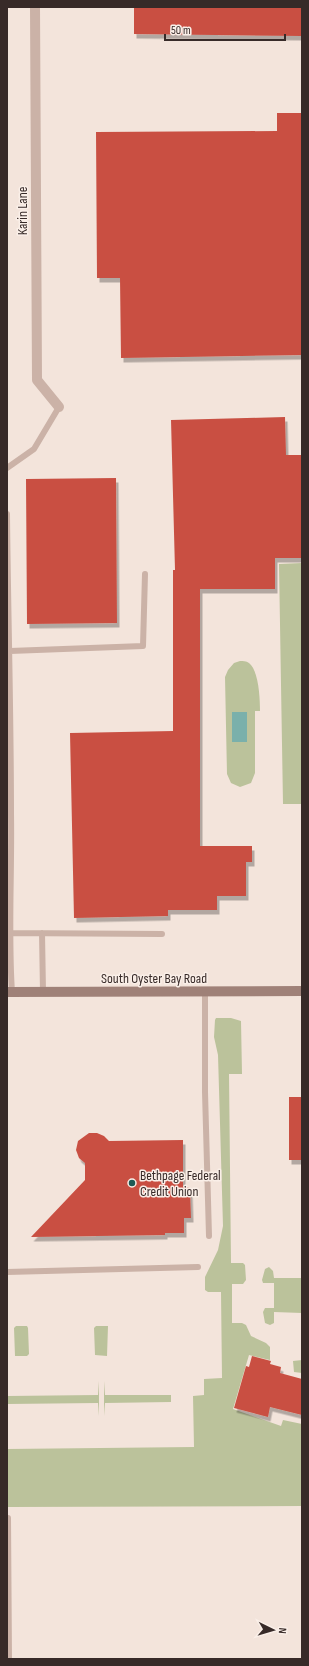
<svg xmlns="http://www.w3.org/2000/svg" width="309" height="1666" viewBox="0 0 309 1666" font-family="'Sofia Sans Condensed',sans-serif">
	<defs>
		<filter id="shadow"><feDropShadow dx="2.5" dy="4.5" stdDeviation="0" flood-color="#0004"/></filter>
	</defs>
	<rect width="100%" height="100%" fill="#f3e4db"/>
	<!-- green -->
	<path fill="#bbc29b" d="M 302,563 L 302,804 L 283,804 L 279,564 Z
		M 240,661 C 243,661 246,661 249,663 C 259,671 260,699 260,711 L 255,711 L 255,773 L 251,783 L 240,787 L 231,783 L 227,774 L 225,677 L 228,670 L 234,663 Z
		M 216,1018 L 231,1018 L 241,1021 L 242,1074 L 229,1074 L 231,1263 L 243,1263 L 245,1265 L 246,1280 L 243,1284 L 232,1284 L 232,1323 L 242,1323 L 246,1325 L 251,1336 L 266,1343 L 270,1347 L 270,1360 L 249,1355 L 233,1409 L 281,1426 L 283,1420 L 302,1424 L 302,1506 L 7,1507 L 7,1449 L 194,1447 L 193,1396 L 204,1395 L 204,1379 L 222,1378 L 221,1292 L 208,1292 L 205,1290 L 205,1277 L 218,1250 L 223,1226 L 218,1055 L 214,1037 L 215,1020 Z
		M 269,1267 L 273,1271 L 274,1278 L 302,1278 L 302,1313 L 274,1312 L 274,1323 L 270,1325 L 265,1323 L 263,1312 L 265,1308 L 274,1308 L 274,1283 L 263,1283 L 262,1280 L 265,1269 Z
		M 16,1326 L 27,1326 L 28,1328 L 29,1354 L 27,1356 L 15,1356 L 14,1328 Z
		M 96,1326 L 108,1326 L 107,1356 L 95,1355 L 94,1328 Z
		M 302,1360 L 302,1373 L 294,1372 L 293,1361 Z
		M 99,1381 L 99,1416 L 98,1403 L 7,1404 L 7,1396 L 98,1395 Z
		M 104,1381 L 105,1395 L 171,1395 L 171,1402 L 105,1403 L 104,1416 Z"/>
	<!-- water -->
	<path fill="#7ab0ab" d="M 232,712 L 247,712 L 247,742 L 232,742 Z"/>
	<!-- building -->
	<path fill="#c95043" filter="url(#shadow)" d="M 134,7 L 302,7 L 302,36 L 134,34 Z
		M 277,113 L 302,113 L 302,355 L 121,358 L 120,278 L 97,278 L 96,132 L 277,131 Z
		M 285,417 L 286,455 L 302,455 L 302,558 L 275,558 L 275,589 L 200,589 L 200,846 L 252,846 L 252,862 L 246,862 L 246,896 L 217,896 L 217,910 L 168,910 L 168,916 L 74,918 L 70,733 L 173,731 L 173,570 L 175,570 L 171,420 Z
		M 116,478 L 117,623 L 27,624 L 26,479 Z
		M 289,1097 L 302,1097 L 302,1160 L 289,1160 Z
		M 89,1133 L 97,1133 L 104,1136 L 109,1141 L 183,1140 L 183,1187 L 190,1188 L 191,1218 L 184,1218 L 184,1233 L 165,1233 L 165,1235 L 31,1237 L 85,1180 L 85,1163 L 79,1158 L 76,1150 L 78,1141 Z
		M 252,1356 L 271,1361 L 270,1364 L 281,1367 L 280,1373 L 302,1379 L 302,1415 L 270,1407 L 268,1417 L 234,1408 L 246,1366 L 249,1367 Z"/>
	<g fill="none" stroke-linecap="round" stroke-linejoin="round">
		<!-- lane -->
		<path stroke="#cbb2a7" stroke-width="6" d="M 7,468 L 34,449 L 59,407
			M 7,514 C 8,614 11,714 11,814 C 12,873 8,934 12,992
			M 10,651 L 143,646 L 145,574
			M 8,933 L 162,934
			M 42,933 L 43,992
			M 205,991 L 205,1092 L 209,1236
			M 7,1272 L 198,1267
			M 8,1518 L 9,1659"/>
		<!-- street -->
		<path stroke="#cbb2a7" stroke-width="10" d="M 35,7 L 37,380 L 59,407"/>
		<!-- secondary -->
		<path stroke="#9f8178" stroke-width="10" d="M 7,992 L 302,991"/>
	</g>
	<!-- markers -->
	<circle fill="#1c5a55" stroke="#faefe8" stroke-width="1.5" cx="132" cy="1183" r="4"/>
	<g text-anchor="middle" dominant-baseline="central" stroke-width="3" stroke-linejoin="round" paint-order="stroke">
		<!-- street labels -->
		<g font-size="14" fill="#372a28" stroke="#faefe8">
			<text transform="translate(22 211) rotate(-90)">Karin Lane</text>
			<text x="154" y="978">South Oyster Bay Road</text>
		</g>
		<!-- poi labels -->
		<g font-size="14" fill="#372a28" stroke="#faefe8" text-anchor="start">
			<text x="140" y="1175">Bethpage Federal<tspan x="140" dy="16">Credit Union</tspan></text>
		</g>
	</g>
	<!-- border -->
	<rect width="309" height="1666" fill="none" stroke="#372a28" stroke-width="16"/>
	<!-- north arrow -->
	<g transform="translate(273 1630) rotate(95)" stroke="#faefe8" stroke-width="3" paint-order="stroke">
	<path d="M0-3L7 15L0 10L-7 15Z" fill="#372a28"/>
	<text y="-6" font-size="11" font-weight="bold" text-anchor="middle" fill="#372a28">N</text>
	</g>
	<!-- scale -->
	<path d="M165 34v6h120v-6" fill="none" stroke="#372a28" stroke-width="2"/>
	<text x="171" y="34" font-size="12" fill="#372a28" stroke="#faefe8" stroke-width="3" paint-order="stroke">50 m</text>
</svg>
